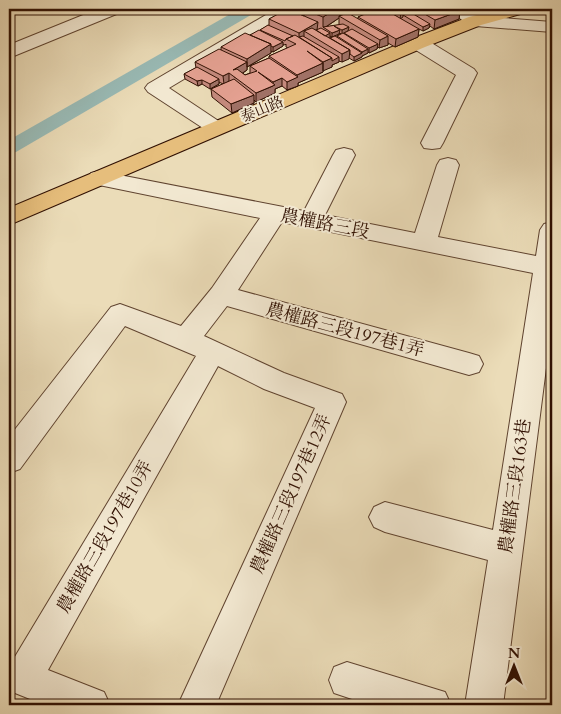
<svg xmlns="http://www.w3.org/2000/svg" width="561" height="714" viewBox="0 0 561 714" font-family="Cardo,'Noto Serif TC',serif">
	<rect width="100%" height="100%" fill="#ebdcb8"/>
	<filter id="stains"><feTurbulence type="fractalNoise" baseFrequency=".004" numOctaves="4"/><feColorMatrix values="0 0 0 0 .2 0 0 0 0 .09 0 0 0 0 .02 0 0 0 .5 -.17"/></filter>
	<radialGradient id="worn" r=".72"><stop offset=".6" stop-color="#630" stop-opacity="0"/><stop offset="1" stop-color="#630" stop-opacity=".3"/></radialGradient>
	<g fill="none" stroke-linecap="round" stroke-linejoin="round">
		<!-- canal -->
		<path fill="#99bab5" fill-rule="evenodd" d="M 239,9 L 258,9 L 256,12 L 16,152 L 9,154 L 9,140 Z"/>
		<defs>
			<path id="minor" d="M 98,9 L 122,9 L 119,13 L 9,58 L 9,45 Z
				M 276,9 L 297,9 L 294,13 L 169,88 L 223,124 L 226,128 L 223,132 L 216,134 L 209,132 L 148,92 L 145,88 L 148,84 Z
				M 447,9 L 468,9 L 479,16 L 552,22 L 552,32 L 475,26 L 469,25 Z
				M 418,37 L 425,39 L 474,69 L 477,73 L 443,143 L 440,148 L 432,149 L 424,148 L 421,143 L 456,75 L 411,47 L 409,43 L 411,39 Z
				M 344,148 L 352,150 L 355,155 L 325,215 L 415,233 L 437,165 L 440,160 L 448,158 L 456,160 L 459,165 L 438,237 L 536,256 L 540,230 L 544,224 L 552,222 L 552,321 L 503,705 L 465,705 L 488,560 L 385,532 L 374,527 L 369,517 L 374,507 L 385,502 L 493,530 L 533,273 L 282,222 L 238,290 L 469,353 L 479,356 L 483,364 L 479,372 L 469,375 L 227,306 L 204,336 L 284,373 L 342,394 L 346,402 L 216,705 L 178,705 L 315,408 L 264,389 L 218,366 L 48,670 L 104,692 L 110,705 L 33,705 L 35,701 L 10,691 L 10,665 L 196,356 L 125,326 L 20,469 L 9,473 L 9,437 L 111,307 L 120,304 L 181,326 L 212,288 L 260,218 L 99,185 L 91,183 L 88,178 L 91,173 L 99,171 L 304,211 L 333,155 L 336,150 Z
				M 347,662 L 445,692 L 451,705 L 370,705 L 334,693 L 329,680 L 334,667 Z"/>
			<path id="major" d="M 499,9 L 527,9 L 524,13 L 481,25 L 425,47 L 9,225 L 9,208 L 411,39 L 469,17 Z"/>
		</defs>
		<!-- minor casing -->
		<use href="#minor" stroke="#604430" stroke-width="2"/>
		<!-- major casing -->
		<use href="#major" stroke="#311103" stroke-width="2"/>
		<!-- minor -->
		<use href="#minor" fill="#f2e8d1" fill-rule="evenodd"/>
		<!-- major -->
		<use href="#major" fill="#e6be7c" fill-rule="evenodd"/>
	</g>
	<!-- wall -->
	<path fill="#c58a7e" stroke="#311103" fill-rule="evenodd" d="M 290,9 L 344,9 L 344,14 L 358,19 L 358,17 L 373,11 L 367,9 L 457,9 L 460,11 L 459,19 L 434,29 L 430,26 L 429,28 L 423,31 L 419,29 L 418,37 L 395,47 L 388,43 L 388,45 L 379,48 L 378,47 L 377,49 L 369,53 L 368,52 L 368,53 L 362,56 L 362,57 L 354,61 L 349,58 L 342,62 L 339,61 L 339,62 L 332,65 L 332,67 L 323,70 L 323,72 L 298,83 L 298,86 L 287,90 L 282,86 L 275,89 L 275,93 L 256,102 L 254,100 L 254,103 L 232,113 L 212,97 L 211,89 L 223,84 L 219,82 L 219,84 L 210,89 L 202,84 L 198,86 L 185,79 L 184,74 L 196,68 L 195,62 L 221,50 L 221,47 L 250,35 L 260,31 L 260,30 L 269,25 L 269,19 ZM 339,18 L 339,25 L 326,27 ZM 340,33 L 341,34 L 337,36 L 337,38 L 329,38 L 330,36 L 332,37 L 339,34 ZM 283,44 L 285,45 L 286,44 L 286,47 L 288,48 L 269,56 L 269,58 L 250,66 L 250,73 L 245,75 L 243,73 L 247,70 L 247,67 L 271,53 L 271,51 L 273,52 L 283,46 Z"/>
	<!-- shaded-wall -->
	<path fill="#a07166" stroke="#311103" d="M 336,9 L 344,9 L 344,15 L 339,16 L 339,18 L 324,28 L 323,27 L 323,17 Z
		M 404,9 L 409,9 L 408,12 L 404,16 L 403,15 L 403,17 L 400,19 L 401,11 Z
		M 460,11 L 459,19 L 434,29 L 435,20 Z
		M 318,22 L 317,30 L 304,31 L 304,38 L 299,41 L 299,33 Z
		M 430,24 L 429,28 L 423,31 L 423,27 Z
		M 349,27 L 348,31 L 342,34 L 342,30 Z
		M 419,29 L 418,37 L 395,47 L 396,39 Z
		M 340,30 L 339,34 L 332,37 L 332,33 Z
		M 330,33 L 330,38 L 323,41 L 323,37 Z
		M 388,36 L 388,45 L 379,48 L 380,40 Z
		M 283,42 L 283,46 L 273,52 L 273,47 Z
		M 271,44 L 271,53 L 247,67 L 247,59 Z
		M 378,44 L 377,49 L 369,53 L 369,48 Z
		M 368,49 L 368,53 L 362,56 L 362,57 L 354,61 L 354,57 L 362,53 L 362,52 Z
		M 350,50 L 349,59 L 342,62 L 342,54 Z
		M 339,57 L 339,62 L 332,65 L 332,67 L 323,71 L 323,62 L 332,58 Z
		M 247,62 L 247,70 L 235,78 L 233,70 Z
		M 323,63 L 323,72 L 298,83 L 298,86 L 287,90 L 287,82 L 297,77 L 297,75 Z
		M 229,73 L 229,81 L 224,84 L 223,76 Z
		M 282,78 L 282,86 L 275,89 L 275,93 L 256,102 L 256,93 L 273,86 L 273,82 Z
		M 219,79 L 219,84 L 210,89 L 210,84 Z
		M 202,80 L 202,84 L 198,86 L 197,81 Z
		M 254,95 L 254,103 L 232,113 L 231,104 Z"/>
	<!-- building -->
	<path fill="#e5a192" stroke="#311103" d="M 287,9 L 288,9 L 318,22 L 299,33 L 269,19 Z
		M 289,9 L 306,9 L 305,10 L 304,16 Z
		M 306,9 L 336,9 L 323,17 L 305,10 Z
		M 377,9 L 384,9 L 419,29 L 396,39 L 358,17 Z
		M 393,9 L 404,9 L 401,11 Z
		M 416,9 L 457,9 L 460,11 L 435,20 Z
		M 410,12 L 430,24 L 423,27 L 403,15 Z
		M 348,13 L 388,36 L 380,40 L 339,16 Z
		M 343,24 L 349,27 L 342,30 L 334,26 L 340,30 L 332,33 L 323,27 Z
		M 268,25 L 293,36 L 286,39 L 285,41 L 260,30 Z
		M 312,28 L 350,50 L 342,54 L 304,31 Z
		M 321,28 L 330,33 L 325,36 L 316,30 Z
		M 352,29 L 378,44 L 369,48 L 344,33 Z
		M 259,30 L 283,42 L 273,47 L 271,46 L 271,44 L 250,35 Z
		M 245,33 L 271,44 L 247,59 L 221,47 Z
		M 343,33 L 368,49 L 362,52 L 337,36 Z
		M 295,35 L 332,58 L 323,62 L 307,51 L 323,63 L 297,75 L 269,56 L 296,44 L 286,39 Z
		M 303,36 L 339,57 L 332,61 L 332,58 L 299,37 Z
		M 335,36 L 362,53 L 354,57 L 350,54 L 350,50 L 330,38 Z
		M 219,49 L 247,62 L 233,70 L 237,69 L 245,75 L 257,71 L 250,66 L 269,58 L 298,77 L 287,82 L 282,78 L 273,82 L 258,72 L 275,85 L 256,93 L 229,73 L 223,76 L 195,62 Z
		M 197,67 L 219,79 L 210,84 L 202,80 L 197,81 L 184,74 Z
		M 234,79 L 254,95 L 231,104 L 211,89 Z"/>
	<g text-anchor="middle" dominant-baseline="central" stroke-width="4" stroke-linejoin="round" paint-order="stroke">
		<!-- far-street labels -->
		<g font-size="15" fill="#311103" stroke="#f2e8d1">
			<text transform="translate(262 109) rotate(-23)">泰山路</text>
		</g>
		<!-- street labels -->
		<g font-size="18" fill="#311103" stroke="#f2e8d1">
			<text transform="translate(325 224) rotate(11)">農權路三段</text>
			<text transform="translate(345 330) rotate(15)">農權路三段197巷1弄</text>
			<text transform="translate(515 486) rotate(-82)">農權路三段163巷</text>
			<text transform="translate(291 494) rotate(-66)">農權路三段197巷12弄</text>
			<text transform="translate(105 537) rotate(-60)">農權路三段197巷10弄</text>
		</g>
	</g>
	<!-- margin -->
	<rect width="561" height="714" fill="none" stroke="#ebdcb8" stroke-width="30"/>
	<rect x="10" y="10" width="541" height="694" fill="none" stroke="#311103" stroke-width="2.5"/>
	<rect x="15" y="15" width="531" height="684" fill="none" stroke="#311103"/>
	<!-- north arrow -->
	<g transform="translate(514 666)" stroke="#f2e8d1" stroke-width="4" paint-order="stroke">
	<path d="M0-4L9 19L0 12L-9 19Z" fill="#311103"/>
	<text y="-8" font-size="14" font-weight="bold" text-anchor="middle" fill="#311103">N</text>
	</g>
	<rect width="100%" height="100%" filter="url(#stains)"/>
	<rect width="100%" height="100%" fill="url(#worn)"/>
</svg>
